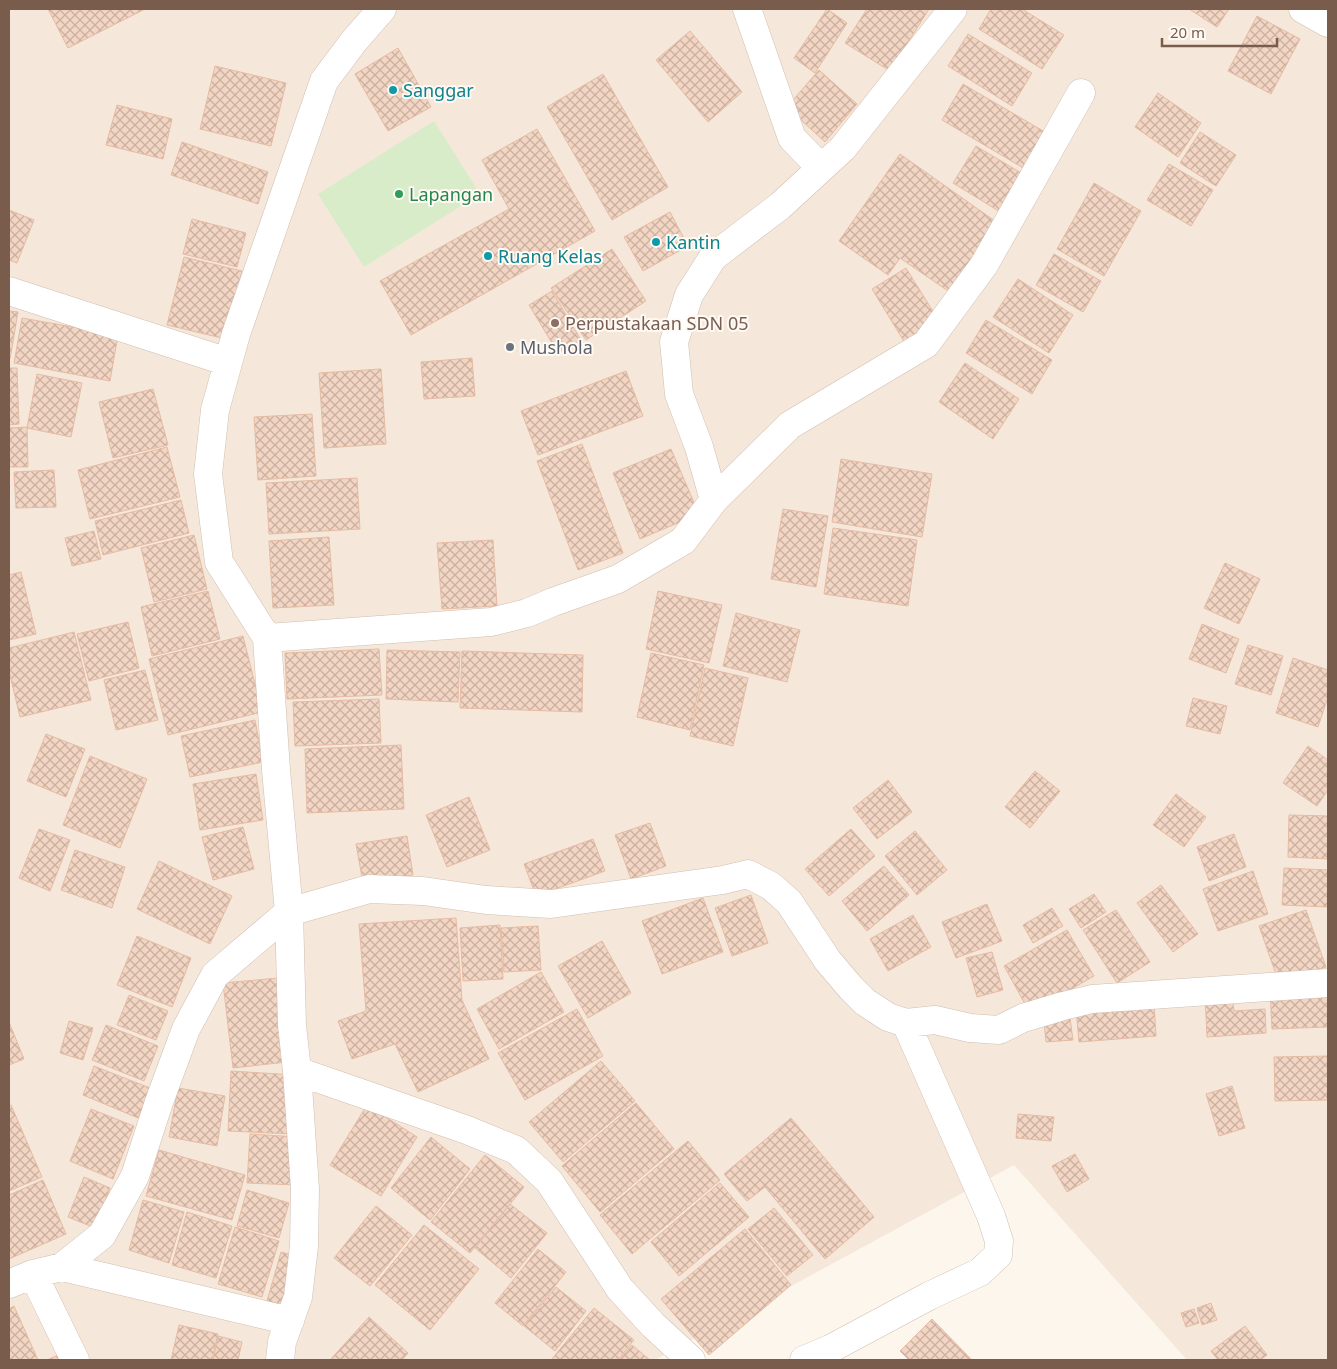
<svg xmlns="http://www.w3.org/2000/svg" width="1337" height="1369" viewBox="0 0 1337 1369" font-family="'Noto Sans',sans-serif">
	<defs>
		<pattern id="building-cross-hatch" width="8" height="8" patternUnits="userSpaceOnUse" patternTransform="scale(1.25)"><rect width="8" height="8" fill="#f3d5c3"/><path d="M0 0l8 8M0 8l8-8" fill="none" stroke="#cab0a1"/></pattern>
	</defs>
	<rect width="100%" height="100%" fill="#fdf6ec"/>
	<!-- residential -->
	<path fill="#f5e8da" d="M 9,9 L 1328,9 L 1328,1360 L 1187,1360 L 1014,1165 L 655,1360 L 9,1360 Z"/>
	<!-- pitch -->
	<path fill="#d8ecc9" d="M 434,121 L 480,194 L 364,267 L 318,194 Z"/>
	<!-- building -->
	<path fill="url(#building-cross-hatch)" stroke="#e6bba3" d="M 48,9 L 145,9 L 68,48 Z
		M 827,9 L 847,23 L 815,73 L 794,58 Z
		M 867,9 L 929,9 L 890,71 L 845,43 Z
		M 991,9 L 1022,9 L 1064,35 L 1042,69 L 979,29 Z
		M 1189,9 L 1229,9 L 1217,27 Z
		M 1257,16 L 1300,39 L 1271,94 L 1228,71 Z
		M 690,31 L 742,92 L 708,122 L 656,60 Z
		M 968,34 L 1032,73 L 1012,106 L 948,66 Z
		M 398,48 L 431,107 L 388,131 L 355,74 Z
		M 215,66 L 286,83 L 271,146 L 200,129 Z
		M 819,70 L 857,104 L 825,142 L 787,107 Z
		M 603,74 L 668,187 L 612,220 L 547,107 Z
		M 963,84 L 1050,135 L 1030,172 L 942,120 Z
		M 1158,93 L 1201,123 L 1178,157 L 1135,127 Z
		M 117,105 L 172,119 L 163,159 L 106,145 Z
		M 537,129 L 595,231 L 411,335 L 380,281 L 509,209 L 482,160 Z
		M 1200,132 L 1236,155 L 1216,186 L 1180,163 Z
		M 182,142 L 268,172 L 258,204 L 171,175 Z
		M 976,146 L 1028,177 L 1005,215 L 953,183 Z
		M 900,154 L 1002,226 L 954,295 L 900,258 L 888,275 L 839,241 Z
		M 1169,164 L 1213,190 L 1191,226 L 1147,200 Z
		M 1094,183 L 1141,211 L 1104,276 L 1057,249 Z
		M 9,210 L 34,220 L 17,263 L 9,260 Z
		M 670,212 L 688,246 L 643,271 L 624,237 Z
		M 192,219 L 246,233 L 237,267 L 183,254 Z
		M 612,249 L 646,301 L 586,340 L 551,288 Z
		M 1054,254 L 1101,281 L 1083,312 L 1036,285 Z
		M 184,257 L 242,271 L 226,339 L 167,325 Z
		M 906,268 L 939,321 L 905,343 L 872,289 Z
		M 1018,279 L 1073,315 L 1049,353 L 993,317 Z
		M 552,291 L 581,340 L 558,353 L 529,305 Z
		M 9,311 L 18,312 L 10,359 L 9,359 Z
		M 22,318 L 118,335 L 110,381 L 14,363 Z
		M 986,320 L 1052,360 L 1032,394 L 966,353 Z
		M 472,358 L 475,396 L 424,399 L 421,362 Z
		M 965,363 L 1019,399 L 993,439 L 939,402 Z
		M 9,368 L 17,368 L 19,424 L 9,425 Z
		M 381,369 L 386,444 L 324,448 L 319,373 Z
		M 626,371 L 643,416 L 538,455 L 521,411 Z
		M 37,374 L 82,383 L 71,437 L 27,428 Z
		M 153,389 L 168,445 L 113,458 L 99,402 Z
		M 312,414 L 316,476 L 258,480 L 254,417 Z
		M 27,427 L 28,467 L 9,467 L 9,428 Z
		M 582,444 L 623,553 L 578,570 L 537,461 Z
		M 167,447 L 180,497 L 90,519 L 78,470 Z
		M 671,449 L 699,514 L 640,539 L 613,473 Z
		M 841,459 L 932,474 L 922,537 L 832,522 Z
		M 54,470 L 56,507 L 16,508 L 14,472 Z
		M 357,478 L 360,529 L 269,534 L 266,483 Z
		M 181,500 L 189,533 L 103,555 L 95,521 Z
		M 783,509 L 828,516 L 816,587 L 771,579 Z
		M 833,528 L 917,540 L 908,606 L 824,594 Z
		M 94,531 L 101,559 L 72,566 L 65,538 Z
		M 194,535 L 207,589 L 154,602 L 141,548 Z
		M 329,537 L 334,605 L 273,608 L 269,541 Z
		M 493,540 L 497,606 L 442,609 L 437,543 Z
		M 1225,563 L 1260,579 L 1239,624 L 1204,608 Z
		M 21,572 L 36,634 L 9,640 L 9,575 Z
		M 208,591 L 220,639 L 152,656 L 141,607 Z
		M 658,591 L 722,605 L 709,663 L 646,649 Z
		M 736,613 L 800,630 L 787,682 L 723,666 Z
		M 128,622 L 139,668 L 89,681 L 77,634 Z
		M 1202,624 L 1239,639 L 1226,673 L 1189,659 Z
		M 74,632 L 91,700 L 20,717 L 9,671 L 9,648 Z
		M 243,636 L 262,712 L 168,735 L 149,659 Z
		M 1248,645 L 1283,656 L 1271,695 L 1235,684 Z
		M 379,649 L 382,695 L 287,699 L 285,653 Z
		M 387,650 L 460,652 L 458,702 L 386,699 Z
		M 462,651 L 583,655 L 582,712 L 460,708 Z
		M 651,653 L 704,665 L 690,730 L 637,717 Z
		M 1293,658 L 1328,670 L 1328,697 L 1318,727 L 1276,713 Z
		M 705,668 L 748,678 L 733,746 L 690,736 Z
		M 145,670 L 158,720 L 116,730 L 104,680 Z
		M 1193,698 L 1227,706 L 1220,734 L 1186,726 Z
		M 379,699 L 381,743 L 295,746 L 293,702 Z
		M 255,720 L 263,762 L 190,777 L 181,736 Z
		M 46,734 L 85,749 L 66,797 L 27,781 Z
		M 401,745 L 404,809 L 307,813 L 305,749 Z
		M 1308,746 L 1328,760 L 1328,790 L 1317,806 L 1283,783 Z
		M 90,756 L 147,779 L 120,848 L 63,825 Z
		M 1035,771 L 1060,791 L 1030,828 L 1005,807 Z
		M 256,774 L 263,820 L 200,830 L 193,784 Z
		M 888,780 L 912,812 L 877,839 L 853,808 Z
		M 1176,794 L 1206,817 L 1184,847 L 1153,825 Z
		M 469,797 L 490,850 L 447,867 L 426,815 Z
		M 1289,815 L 1328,816 L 1328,859 L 1288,857 Z
		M 650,823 L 666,866 L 631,879 L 615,835 Z
		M 243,827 L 254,869 L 213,880 L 202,837 Z
		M 39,829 L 70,840 L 50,891 L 19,878 Z
		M 851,829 L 875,856 L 829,896 L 805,869 Z
		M 915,831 L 947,870 L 917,895 L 885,856 Z
		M 1234,834 L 1246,867 L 1209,881 L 1197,847 Z
		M 407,836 L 413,875 L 363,883 L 356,844 Z
		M 593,839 L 605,871 L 536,896 L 524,864 Z
		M 75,850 L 125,867 L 112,908 L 61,890 Z
		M 159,861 L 232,896 L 210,944 L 137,909 Z
		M 884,866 L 909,895 L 867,931 L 842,901 Z
		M 1284,868 L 1328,870 L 1328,907 L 1282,905 Z
		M 1253,871 L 1268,914 L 1218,931 L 1203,889 Z
		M 1161,885 L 1198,934 L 1173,952 L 1137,903 Z
		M 1094,894 L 1106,912 L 1081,928 L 1069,909 Z
		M 751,895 L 768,943 L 732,956 L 715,908 Z
		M 703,898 L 723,952 L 662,974 L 642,921 Z
		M 987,904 L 1002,941 L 956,958 L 942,922 Z
		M 1052,908 L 1063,926 L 1033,943 L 1023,925 Z
		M 1116,910 L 1150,962 L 1117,983 L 1083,930 Z
		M 1306,910 L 1326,967 L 1279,983 L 1259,926 Z
		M 913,915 L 931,947 L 888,971 L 870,939 Z
		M 456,918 L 462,1000 L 489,1059 L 418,1092 L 395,1044 L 352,1059 L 338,1021 L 366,1011 L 359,924 Z
		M 500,925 L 503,979 L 463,981 L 460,928 Z
		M 538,926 L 541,970 L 504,972 L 501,928 Z
		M 1067,930 L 1094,976 L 1030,1013 L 1004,966 Z
		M 137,936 L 191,958 L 172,1007 L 117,985 Z
		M 602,941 L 631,993 L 588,1018 L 558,966 Z
		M 992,952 L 1003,990 L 977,997 L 966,958 Z
		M 541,972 L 564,1012 L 499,1049 L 477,1009 Z
		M 278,978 L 287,1062 L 233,1068 L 223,983 Z
		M 1328,989 L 1328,1027 L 1272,1029 L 1270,991 Z
		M 1232,994 L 1234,1011 L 1265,1009 L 1266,1033 L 1207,1037 L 1205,996 Z
		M 129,995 L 168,1011 L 156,1040 L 117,1025 Z
		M 1154,1002 L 1156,1036 L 1079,1042 L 1076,1008 Z
		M 577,1009 L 603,1056 L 525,1100 L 498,1053 Z
		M 1069,1010 L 1073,1040 L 1046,1042 L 1043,1013 Z
		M 69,1021 L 93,1028 L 83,1060 L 60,1053 Z
		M 9,1022 L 24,1059 L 9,1065 Z
		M 106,1025 L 158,1046 L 144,1081 L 92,1060 Z
		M 1328,1056 L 1328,1100 L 1275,1101 L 1274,1057 Z
		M 601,1061 L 635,1101 L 563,1162 L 529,1122 Z
		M 94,1066 L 150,1088 L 138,1118 L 83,1095 Z
		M 231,1071 L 295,1075 L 291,1134 L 228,1131 Z
		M 1232,1086 L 1245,1128 L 1219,1136 L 1206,1094 Z
		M 178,1088 L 225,1096 L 217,1146 L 169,1137 Z
		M 636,1103 L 674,1149 L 600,1212 L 562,1166 Z
		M 11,1105 L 42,1177 L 9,1191 L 9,1106 Z
		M 367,1105 L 417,1137 L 381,1196 L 330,1165 Z
		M 91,1109 L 134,1126 L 113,1179 L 70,1161 Z
		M 1018,1114 L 1054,1117 L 1051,1141 L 1016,1138 Z
		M 791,1118 L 874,1217 L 825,1259 L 765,1187 L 747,1201 L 724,1174 Z
		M 250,1134 L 298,1137 L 295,1185 L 247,1183 Z
		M 431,1137 L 470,1169 L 430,1220 L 391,1188 Z
		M 688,1141 L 720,1180 L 632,1254 L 600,1215 Z
		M 159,1150 L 245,1175 L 232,1220 L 146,1196 Z
		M 1075,1154 L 1089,1179 L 1067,1192 L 1052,1166 Z
		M 485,1155 L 524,1187 L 470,1253 L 431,1222 Z
		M 84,1177 L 110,1188 L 95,1228 L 68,1217 Z
		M 43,1180 L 66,1234 L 9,1259 L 9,1195 Z
		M 720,1183 L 749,1217 L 679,1276 L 651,1242 Z
		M 247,1190 L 289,1203 L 279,1238 L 237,1226 Z
		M 143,1200 L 184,1212 L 169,1263 L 129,1250 Z
		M 510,1204 L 547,1233 L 511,1278 L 475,1248 Z
		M 376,1206 L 412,1235 L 370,1286 L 334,1258 Z
		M 774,1208 L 813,1255 L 787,1276 L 748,1229 Z
		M 187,1212 L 232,1226 L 216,1278 L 172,1265 Z
		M 424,1225 L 479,1269 L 430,1330 L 375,1285 Z
		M 235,1227 L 279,1241 L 262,1297 L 218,1284 Z
		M 745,1229 L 791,1285 L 709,1355 L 661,1299 Z
		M 538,1249 L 566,1272 L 523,1326 L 495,1303 Z
		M 281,1252 L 300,1257 L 286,1306 L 267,1301 Z
		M 556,1287 L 586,1311 L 555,1351 L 524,1326 Z
		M 1211,1303 L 1217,1320 L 1202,1325 L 1197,1308 Z
		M 14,1306 L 38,1360 L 9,1360 L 9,1309 Z
		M 594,1308 L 634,1340 L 618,1360 L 551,1360 Z
		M 1194,1309 L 1199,1323 L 1186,1327 L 1181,1313 Z
		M 369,1317 L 408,1353 L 402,1360 L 330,1360 Z
		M 932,1319 L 972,1360 L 909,1360 L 900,1351 Z
		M 179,1325 L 218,1334 L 212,1360 L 171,1360 Z
		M 1245,1326 L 1267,1355 L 1260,1360 L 1218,1360 L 1211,1351 Z
		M 218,1336 L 242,1342 L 238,1360 L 213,1360 Z
		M 632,1345 L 650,1360 L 619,1360 Z
		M 61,1354 L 64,1360 L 47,1360 Z"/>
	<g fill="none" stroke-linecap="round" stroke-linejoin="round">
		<defs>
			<path id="minor" d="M 747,9 L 792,138 L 821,168
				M 1303,9 L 1328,23
				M 9,291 L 228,362
				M 714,500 L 790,425 L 926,344 L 984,265 L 1081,93
				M 267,638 L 491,622 L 527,613 L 553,602 L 618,579 L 683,541 L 714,500 L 699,447 L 679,394 L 674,342 L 689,295 L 713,257 L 780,206 L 843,148 L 953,9
				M 297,1071 L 467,1130 L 516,1150 L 549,1181 L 620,1289 L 653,1325 L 691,1360
				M 62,1267 L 290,1321
				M 33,1274 L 75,1360
				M 9,1284 L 33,1274 L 62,1267 L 102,1235 L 135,1176 L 159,1102 L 186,1029 L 215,975 L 289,912 L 276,770 L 267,638 L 219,562 L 208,474 L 215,410 L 236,334 L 324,81 L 354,41 L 382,9
				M 280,1360 L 282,1342 L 298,1297 L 304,1246 L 305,1189 L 297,1071 L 292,1025 L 289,912 L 369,889 L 423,891 L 486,900 L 551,904 L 723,880 L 748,874 L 771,886 L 789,902 L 828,961 L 851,988 L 865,1002 L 888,1017 L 906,1023 L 935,1020 L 970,1028 L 999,1030 L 1023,1018 L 1063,1006 L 1092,999 L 1328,983
				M 804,1360 L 830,1349 L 929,1296 L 980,1272 L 998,1255 L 999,1241 L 991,1216 L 906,1023"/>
		</defs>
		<!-- minor casing -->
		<use href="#minor" stroke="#d1beb0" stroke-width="29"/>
		<!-- minor -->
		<use href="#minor" stroke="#fff" stroke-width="28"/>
	</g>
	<!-- markers -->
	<g fill="#0f9aa8" stroke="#fffaf3" stroke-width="2">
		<circle cx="393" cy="90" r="5"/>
		<circle cx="656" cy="242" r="5"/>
		<circle cx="488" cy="256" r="5"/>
	</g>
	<circle fill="#2e9e5b" stroke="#fffaf3" stroke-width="2" cx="399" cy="194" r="5"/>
	<circle fill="#8d6e63" stroke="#fffaf3" stroke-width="2" cx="555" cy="323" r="5"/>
	<circle fill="#6b7280" stroke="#fffaf3" stroke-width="2" cx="510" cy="347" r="5"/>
	<g text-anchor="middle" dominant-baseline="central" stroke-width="4" stroke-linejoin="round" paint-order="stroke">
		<!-- culture labels -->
		<g font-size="18" fill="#0d838f" stroke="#fffaf3" text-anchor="start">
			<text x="403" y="90">Sanggar</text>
			<text x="666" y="242">Kantin</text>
			<text x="498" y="256">Ruang Kelas</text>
		</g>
		<!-- leisure labels -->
		<g font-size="18" fill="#27864d" stroke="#fffaf3" text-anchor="start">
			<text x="409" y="194">Lapangan</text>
		</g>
		<!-- education labels -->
		<g font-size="18" fill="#785e54" stroke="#fffaf3" text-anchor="start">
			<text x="565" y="323">Perpustakaan SDN 05</text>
		</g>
		<!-- worship labels -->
		<g font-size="18" fill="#5b616d" stroke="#fffaf3" text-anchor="start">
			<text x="520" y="347">Mushola</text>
		</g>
	</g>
	<!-- border -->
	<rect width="1337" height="1369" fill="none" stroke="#7a5c4d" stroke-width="20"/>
	<!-- scale -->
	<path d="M1162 38v8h115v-8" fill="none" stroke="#7a5c4d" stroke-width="2.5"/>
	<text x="1170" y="38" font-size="15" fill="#7a5c4d" stroke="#fffaf3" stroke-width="4" paint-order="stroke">20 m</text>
</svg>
